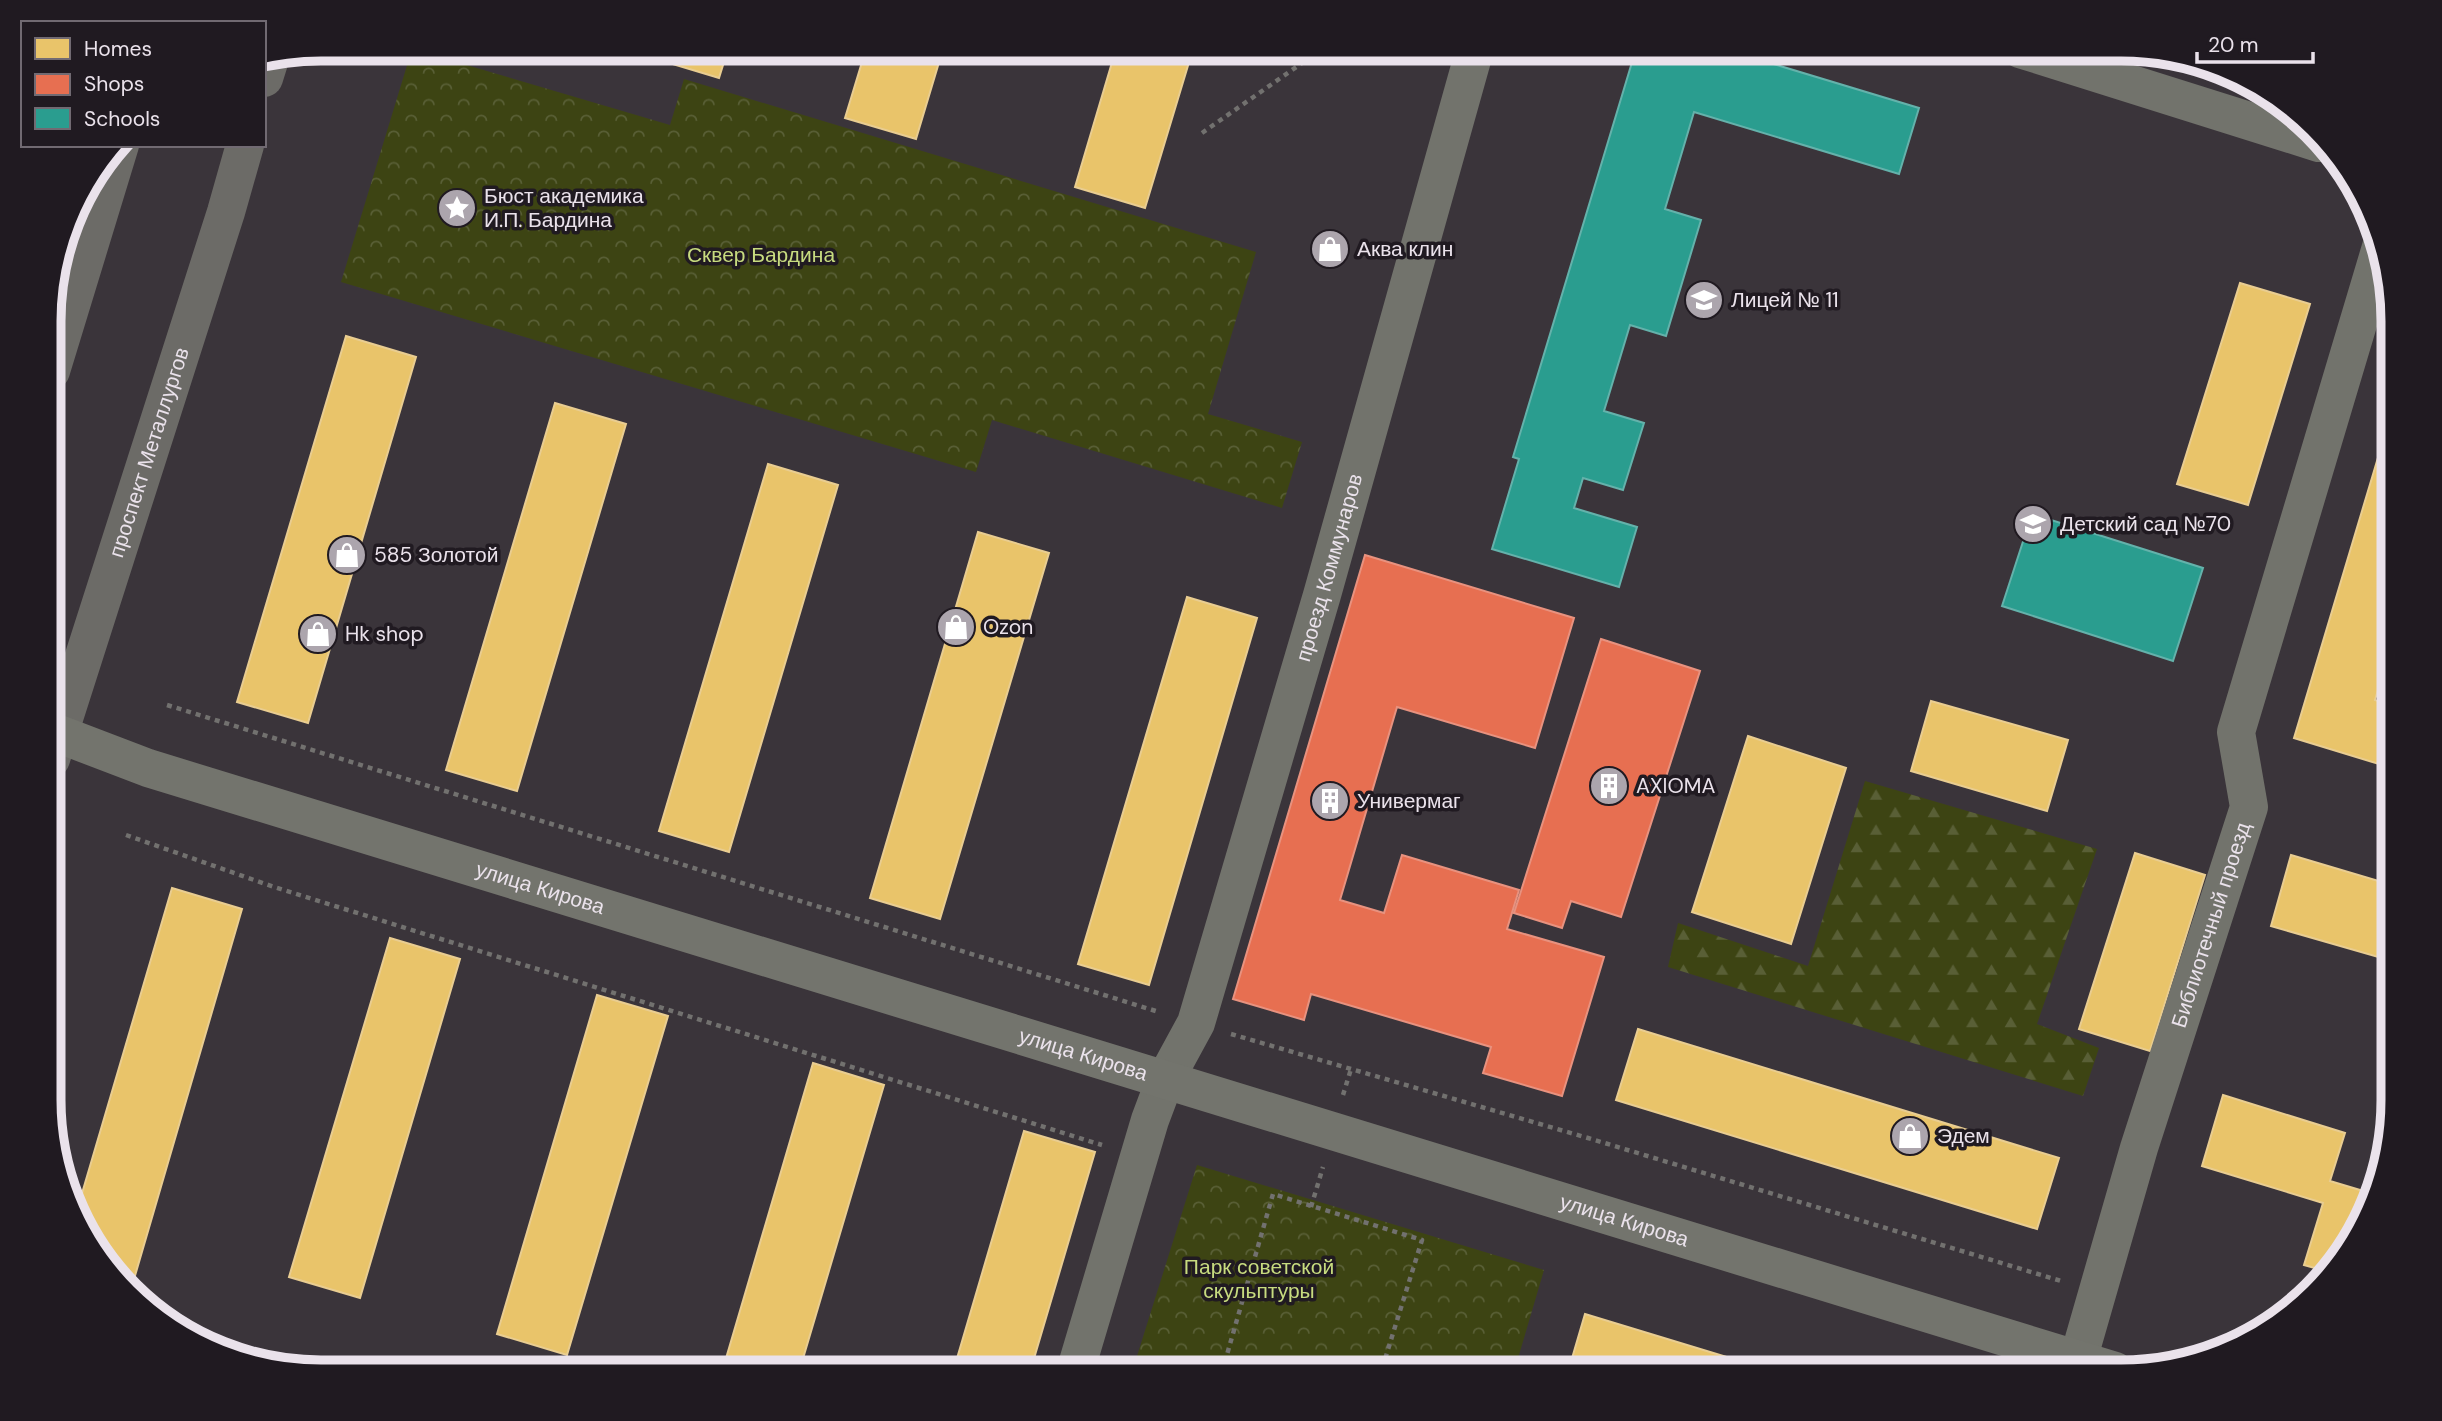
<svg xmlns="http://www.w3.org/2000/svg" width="2442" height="1421" viewBox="0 0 2442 1421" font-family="'DM Sans',sans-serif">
	<defs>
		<pattern id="forest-firs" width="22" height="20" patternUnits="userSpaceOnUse" patternTransform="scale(1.75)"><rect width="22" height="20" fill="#3d4413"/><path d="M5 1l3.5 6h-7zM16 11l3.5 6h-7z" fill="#595f36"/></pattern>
		<pattern id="park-crowns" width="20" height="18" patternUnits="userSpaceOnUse" patternTransform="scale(1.75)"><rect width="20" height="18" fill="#3d4413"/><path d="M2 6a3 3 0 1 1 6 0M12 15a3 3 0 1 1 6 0" fill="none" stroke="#595f36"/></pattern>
	</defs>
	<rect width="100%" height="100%" fill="#3a343a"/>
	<!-- forest -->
	<path fill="url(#forest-firs)" d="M 1865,781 L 2097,849 L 2037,1024 L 2099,1048 L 2083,1096 L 1668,967 L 1678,923 L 1808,966 Z"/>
	<!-- park -->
	<path fill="url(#park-crowns)" d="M 412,49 L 670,125 L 684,79 L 1256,252 L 1208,414 L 1302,442 L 1282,508 L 992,420 L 976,472 L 341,282 Z
		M 1197,1165 L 1544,1270 L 1514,1372 L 1132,1372 Z"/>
	<!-- homes -->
	<path fill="#e9c46a" stroke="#e9cd91" stroke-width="2" d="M 656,49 L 728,49 L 719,78 L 653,58 Z
		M 866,49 L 943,49 L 916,139 L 845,118 Z
		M 1116,49 L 1193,49 L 1145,208 L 1075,187 Z
		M 2240,283 L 2310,304 L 2248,505 L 2177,484 Z
		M 346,336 L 416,357 L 308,723 L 237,702 Z
		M 555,403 L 626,424 L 517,791 L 446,770 Z
		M 2392,411 L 2392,642 L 2375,700 L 2392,705 L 2392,768 L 2294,738 Z
		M 768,464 L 838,485 L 729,852 L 659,831 Z
		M 978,532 L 1049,553 L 940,919 L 870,898 Z
		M 1187,597 L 1257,618 L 1149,985 L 1078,964 Z
		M 1931,701 L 2068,740 L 2047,811 L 1911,771 Z
		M 1748,736 L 1846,768 L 1791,944 L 1692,912 Z
		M 2135,853 L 2205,875 L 2150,1051 L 2079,1029 Z
		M 2291,855 L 2392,885 L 2392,961 L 2271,926 Z
		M 172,888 L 242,909 L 132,1286 L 95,1251 L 78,1207 Z
		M 390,938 L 460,959 L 360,1298 L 289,1277 Z
		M 597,995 L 668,1016 L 567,1355 L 497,1334 Z
		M 1638,1029 L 2059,1158 L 2037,1229 L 1616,1100 Z
		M 813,1063 L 884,1085 L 799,1372 L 722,1372 Z
		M 2223,1095 L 2345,1133 L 2330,1181 L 2370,1193 L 2356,1236 L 2329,1272 L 2304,1265 L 2323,1203 L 2202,1166 Z
		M 1024,1131 L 1095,1152 L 1030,1372 L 953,1372 Z
		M 1585,1314 L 1776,1372 L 1568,1372 Z"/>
	<!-- shops -->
	<path fill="#e76f51" stroke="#e8927f" stroke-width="2" d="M 1365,555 L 1574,618 L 1535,748 L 1397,707 L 1340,900 L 1384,913 L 1402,855 L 1519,890 L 1507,929 L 1604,957 L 1562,1096 L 1483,1073 L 1491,1047 L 1311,994 L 1304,1020 L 1233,999 Z
		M 1601,639 L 1700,671 L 1621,917 L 1571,901 L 1562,928 L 1514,913 Z"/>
	<!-- schools -->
	<path fill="#2a9d8f" stroke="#64b2ab" stroke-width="2" d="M 1636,49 L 1724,49 L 1919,108 L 1899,174 L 1694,112 L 1665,209 L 1701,220 L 1666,336 L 1630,325 L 1604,411 L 1644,423 L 1623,490 L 1583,478 L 1574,508 L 1637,527 L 1619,587 L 1492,549 L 1519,459 L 1513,457 Z
		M 2032,514 L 2203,568 L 2173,661 L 2002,606 Z"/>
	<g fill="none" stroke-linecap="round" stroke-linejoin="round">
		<!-- path -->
		<path stroke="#72716f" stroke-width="4.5" stroke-dasharray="5 5" stroke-linecap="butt" d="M 1202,133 L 1322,49
			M 167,705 L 1159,1012
			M 126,835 L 274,887 L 1102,1145
			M 1231,1034 L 1588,1138 L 2061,1281
			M 1343,1095 L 1351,1069
			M 1311,1207 L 1323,1167
			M 1222,1372 L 1273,1194 L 1422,1240 L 1381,1372"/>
		<!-- street -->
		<g stroke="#72736c" stroke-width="38">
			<path d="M 2020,49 L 2319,143"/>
			<path id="s1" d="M 2078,1360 L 2139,1148 L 2249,807 L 2236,732 L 2381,247"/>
			<path id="s2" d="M 1075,1372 L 1150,1120 L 1165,1080 L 1196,1023 L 1322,595 L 1475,49"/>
		</g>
		<!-- secondary -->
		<g stroke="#6c6b67" stroke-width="38">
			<path d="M 264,78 L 270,59"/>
			<path d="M 51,371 L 120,145"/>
			<path id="s3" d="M 51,759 L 226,212 L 245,145"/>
		</g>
		<!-- primary -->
		<path stroke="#73746d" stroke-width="38" id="s4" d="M 51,731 L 148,768 L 2115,1371"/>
	</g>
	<!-- icons -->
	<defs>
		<symbol id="sight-disc" viewBox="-11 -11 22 22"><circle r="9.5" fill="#aca5ad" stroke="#201a21"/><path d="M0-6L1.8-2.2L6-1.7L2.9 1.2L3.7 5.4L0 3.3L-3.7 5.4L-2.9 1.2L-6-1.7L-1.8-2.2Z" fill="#fff"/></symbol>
		<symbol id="shop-disc" viewBox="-11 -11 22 22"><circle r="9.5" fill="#aca5ad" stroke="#201a21"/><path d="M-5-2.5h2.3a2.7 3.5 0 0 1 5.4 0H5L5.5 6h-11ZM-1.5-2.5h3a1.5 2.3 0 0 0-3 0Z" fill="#fff"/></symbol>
		<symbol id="school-disc" viewBox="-11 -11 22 22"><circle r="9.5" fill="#aca5ad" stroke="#201a21"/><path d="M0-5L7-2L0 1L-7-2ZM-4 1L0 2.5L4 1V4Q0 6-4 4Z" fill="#fff"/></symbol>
		<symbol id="building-disc" viewBox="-11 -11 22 22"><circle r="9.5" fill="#aca5ad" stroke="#201a21"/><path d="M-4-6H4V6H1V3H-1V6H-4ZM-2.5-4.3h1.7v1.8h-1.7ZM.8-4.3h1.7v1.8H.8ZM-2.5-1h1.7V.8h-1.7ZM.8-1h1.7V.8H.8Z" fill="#fff"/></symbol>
	</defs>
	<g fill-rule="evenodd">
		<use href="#sight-disc" x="435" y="186" width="44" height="44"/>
		<use href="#shop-disc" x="1308" y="227" width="44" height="44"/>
		<use href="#school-disc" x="1682" y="278" width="44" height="44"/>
		<use href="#school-disc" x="2011" y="502" width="44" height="44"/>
		<use href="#shop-disc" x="325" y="533" width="44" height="44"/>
		<use href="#shop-disc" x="934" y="605" width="44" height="44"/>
		<use href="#shop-disc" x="296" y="612" width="44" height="44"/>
		<use href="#building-disc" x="1587" y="764" width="44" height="44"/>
		<use href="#building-disc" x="1308" y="779" width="44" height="44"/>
		<use href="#shop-disc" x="1888" y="1114" width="44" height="44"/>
	</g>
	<g text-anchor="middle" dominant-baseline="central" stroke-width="7" stroke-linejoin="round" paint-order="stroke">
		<!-- poi labels -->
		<g font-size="21" fill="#eae2eb" stroke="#201a21" text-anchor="start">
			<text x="484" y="196">Бюст академика<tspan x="484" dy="24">И.П. Бардина</tspan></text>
			<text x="1357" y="249">Аква клин</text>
			<text x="1731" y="300">Лицей № 11</text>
			<text x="2060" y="524">Детский сад №70</text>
			<text x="374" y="555">585 Золотой</text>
			<text x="983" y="627">Ozon</text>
			<text x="345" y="634">Hk shop</text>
			<text x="1636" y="786">AXIOMA</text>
			<text x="1357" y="801">Универмаг</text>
			<text x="1937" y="1136">Эдем</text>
		</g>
		<!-- park labels -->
		<g font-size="21" fill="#c7db7f" stroke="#201a21">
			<text x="761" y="255">Сквер Бардина</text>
			<text x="1259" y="1267">Парк советской<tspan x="1259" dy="24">скульптуры</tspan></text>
		</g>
		<!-- street labels -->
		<g font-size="21" fill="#eae2eb" stroke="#201a21">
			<text stroke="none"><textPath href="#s3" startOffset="322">проспект Металлургов</textPath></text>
			<text stroke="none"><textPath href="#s2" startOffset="845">проезд Коммунаров</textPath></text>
			<text stroke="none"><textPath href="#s4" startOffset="514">улица Кирова</textPath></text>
			<text stroke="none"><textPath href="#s1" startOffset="455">Библиотечный проезд</textPath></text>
			<text stroke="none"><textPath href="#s4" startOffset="1082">улица Кирова</textPath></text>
			<text stroke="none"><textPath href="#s4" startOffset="1648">улица Кирова</textPath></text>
		</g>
	</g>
	<!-- crop -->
	<path d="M0 0H2442V1421H0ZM321 61H2121A260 260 0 0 1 2381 321V1100A260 260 0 0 1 2121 1360H321A260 260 0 0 1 61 1100V321A260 260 0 0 1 321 61Z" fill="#201a21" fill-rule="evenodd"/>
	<path fill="none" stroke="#eae2eb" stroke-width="9" d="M321 61H2121A260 260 0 0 1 2381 321V1100A260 260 0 0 1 2121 1360H321A260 260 0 0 1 61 1100V321A260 260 0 0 1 321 61Z"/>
	<!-- legend -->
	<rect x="21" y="21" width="245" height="126" fill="#201a21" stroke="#716a72" stroke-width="2"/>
	<rect x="35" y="38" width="35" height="21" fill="#e9c46a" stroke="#716a72" stroke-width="2"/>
	<text x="84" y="56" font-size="21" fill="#eae2eb">Homes</text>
	<rect x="35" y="74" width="35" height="21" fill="#e76f51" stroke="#716a72" stroke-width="2"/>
	<text x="84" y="91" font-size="21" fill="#eae2eb">Shops</text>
	<rect x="35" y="108" width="35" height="21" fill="#2a9d8f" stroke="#716a72" stroke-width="2"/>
	<text x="84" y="126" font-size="21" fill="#eae2eb">Schools</text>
	<!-- scale -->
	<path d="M2197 52v10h116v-10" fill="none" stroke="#eae2eb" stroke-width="3.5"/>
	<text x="2208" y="52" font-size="21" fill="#eae2eb" stroke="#201a21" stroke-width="5" paint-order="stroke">20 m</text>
</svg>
